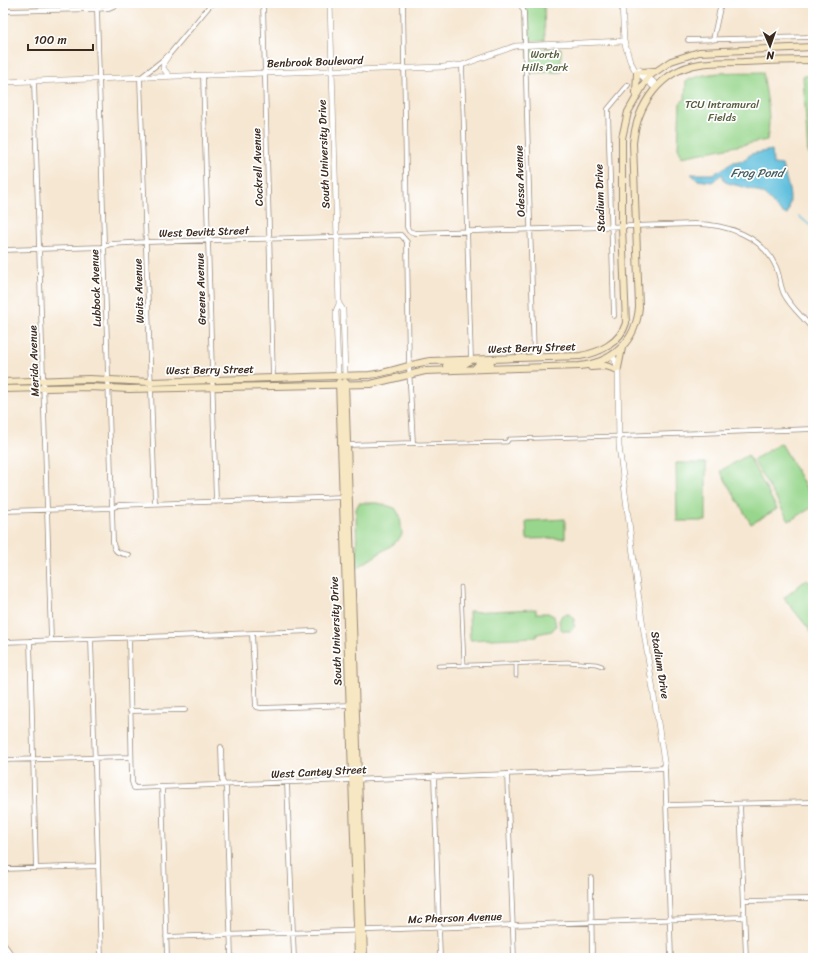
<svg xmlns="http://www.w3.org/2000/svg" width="816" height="961" viewBox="0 0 816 961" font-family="Sriracha,sans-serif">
	<rect width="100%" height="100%" fill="#fff"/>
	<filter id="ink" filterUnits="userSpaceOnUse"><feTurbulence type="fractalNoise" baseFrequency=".025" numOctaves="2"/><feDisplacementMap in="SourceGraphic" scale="8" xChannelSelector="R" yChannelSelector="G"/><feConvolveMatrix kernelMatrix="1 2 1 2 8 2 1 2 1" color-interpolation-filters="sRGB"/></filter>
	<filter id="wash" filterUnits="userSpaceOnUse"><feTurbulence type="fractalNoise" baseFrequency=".012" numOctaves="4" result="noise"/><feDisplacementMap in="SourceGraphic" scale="16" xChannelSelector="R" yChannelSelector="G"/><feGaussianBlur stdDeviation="0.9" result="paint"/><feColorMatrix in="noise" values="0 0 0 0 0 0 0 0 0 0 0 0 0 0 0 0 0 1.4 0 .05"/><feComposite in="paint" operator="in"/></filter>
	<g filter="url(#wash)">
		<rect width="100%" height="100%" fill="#f6e7d2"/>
		<!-- green -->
		<path fill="#97d68c" stroke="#698055" d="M 522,3 L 544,3 L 545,40 L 527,41 L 526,12 Z
			M 561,48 L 561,72 L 529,73 L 528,49 Z
			M 763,72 C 766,94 772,118 767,140 L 682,157 L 678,148 L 680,103 L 685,99 L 686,81 C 709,70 738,73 763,72 Z
			M 813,75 L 813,154 L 808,154 L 803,76 Z
			M 781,443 L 813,500 L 813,507 L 789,521 L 753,460 Z
			M 748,455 L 777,509 L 751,524 L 720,471 Z
			M 676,463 L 706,463 L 706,521 L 677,521 Z
			M 359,503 L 378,503 L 395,508 L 400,516 L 402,535 L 395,543 L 357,568 L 356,509 Z
			M 565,519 L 565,538 L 527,539 L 526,521 Z
			M 807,579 L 813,585 L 813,634 L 784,598 Z
			M 536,609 L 536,613 L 548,613 L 554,616 L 556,626 L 552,631 L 537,634 L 537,637 L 470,640 L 469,612 Z
			M 569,614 L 575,619 L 573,623 L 575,626 L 570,631 L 564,631 L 560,628 L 559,621 L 562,615 Z"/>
		<!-- water -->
		<path fill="#5ebfdd" stroke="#4c747e" d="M 772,150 L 773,164 L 782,165 C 787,184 794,196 787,215 C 776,211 772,199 761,193 C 751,188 737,186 725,182 L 722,174 L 712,182 L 698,180 L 691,174 L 714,174 L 734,162 L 744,160 L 751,154 Z"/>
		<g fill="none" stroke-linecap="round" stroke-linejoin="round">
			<!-- stream -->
			<path stroke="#5ebfdd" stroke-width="1.5" d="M 799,216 L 813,228"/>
		</g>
	</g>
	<g filter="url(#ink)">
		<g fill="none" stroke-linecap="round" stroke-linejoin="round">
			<defs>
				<path id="pedestrian" d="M 413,443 L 418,444 L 507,442 L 509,439 L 619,436
					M 461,587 L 464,665
					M 516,663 L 516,676
					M 438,666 L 567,662 L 596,664 L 602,666"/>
				<path id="minor" d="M 263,3 L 273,378
					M 403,3 L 407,227 L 409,231 L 415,233 L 694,224 C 726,224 762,235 776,267 C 780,276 780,286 784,294 C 791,308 804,317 813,330
					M 520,3 L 524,12 L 534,358
					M 97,9 L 113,542 C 114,553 119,553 129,555
					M 3,11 L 97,9 L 109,8 L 121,3
					M 688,40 L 813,37
					M 713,40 L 721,3
					M 462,65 L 471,360
					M 203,76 L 216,502
					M 34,81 L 51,640
					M 3,250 L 103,247 L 111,244 L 147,242 L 401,235 L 407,242 L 409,366 L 413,443 L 347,445
					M 614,316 L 608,109 L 628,85
					M 619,436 L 813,429
					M 155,503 L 140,78 L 168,56 L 212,3
					M 3,511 L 112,508 L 119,505 L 344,497
					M 252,634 L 256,707 L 261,708 L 352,705
					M 129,638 L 132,782 L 134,788 L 665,768 L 671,958
					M 91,639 L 101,958
					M 30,641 L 36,868
					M 3,642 L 314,631
					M 130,711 L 185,710
					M 221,747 L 222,780 L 226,788 L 231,958
					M 3,760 L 131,757
					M 507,774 L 514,958
					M 434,776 L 440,958
					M 287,783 L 294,958
					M 162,787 L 167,958
					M 740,804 L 746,958
					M 667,805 L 813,802
					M 3,869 L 98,866
					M 591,878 L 592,958
					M 744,900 L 813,899
					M 166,937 L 744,917
					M 3,943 L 14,958"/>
				<path id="tertiary" d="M 330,3 L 339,304 L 343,310 L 345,376
					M 622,3 L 624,41 L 630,61 L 635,70 L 655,88
					M 168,56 L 164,62 L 163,68 L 170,77
					M 640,70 L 657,85
					M 3,82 L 443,67 L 462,65 L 515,46 L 624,41
					M 610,356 L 614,358 L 618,368 L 619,446 L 639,600 L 665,768
					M 338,376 L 336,311 L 339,304"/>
				<path id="secondary" d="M 642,72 L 655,71
					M 636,93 L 637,73
					M 446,366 L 463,365 L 470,361
					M 591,367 L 606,366 L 615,369
					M 618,368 L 622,348
					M 474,369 L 479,364 L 491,364
					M 3,382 L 89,379 L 151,382 L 369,375 C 390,373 409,364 430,361 L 580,356 C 599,353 620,343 626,323 L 622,227 L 622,138 L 628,112 L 648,77 L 671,61 L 699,52 L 813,47
					M 339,382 L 358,958
					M 345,382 L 364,958
					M 3,389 L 90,387 L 129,389 L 371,384 L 425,371 L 579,366 C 612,363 636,342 639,307 L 633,143 C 637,105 660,70 700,64 C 714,62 729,62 743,62 C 766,61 790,60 813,60"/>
			</defs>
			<!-- pedestrian casing -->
			<use href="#pedestrian" stroke="#988878" stroke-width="4.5"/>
			<!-- minor casing -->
			<use href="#minor" stroke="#988878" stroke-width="5.5"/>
			<!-- tertiary casing -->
			<use href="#tertiary" stroke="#988878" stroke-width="6"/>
			<!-- secondary casing -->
			<use href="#secondary" stroke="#988878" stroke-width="8"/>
			<!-- pedestrian -->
			<use href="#pedestrian" stroke="#fff" stroke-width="3"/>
			<!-- minor -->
			<use href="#minor" stroke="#fff" stroke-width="4"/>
			<!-- tertiary -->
			<use href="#tertiary" stroke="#fff" stroke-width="5"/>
			<!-- secondary -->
			<use href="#secondary" stroke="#f7e8c3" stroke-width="6"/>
		</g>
	</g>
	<g text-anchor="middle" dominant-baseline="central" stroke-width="3.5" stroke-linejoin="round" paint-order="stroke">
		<!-- park labels -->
		<g font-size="11" fill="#575e3f" stroke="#fff">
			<text x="545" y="54">Worth<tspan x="545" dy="13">Hills Park</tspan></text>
			<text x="722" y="104">TCU Intramural<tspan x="722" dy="13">Fields</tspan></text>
		</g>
		<!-- street labels -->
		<g font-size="11" fill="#3b2a1e" stroke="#fff">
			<text transform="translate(315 62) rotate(-2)">Benbrook Boulevard</text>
			<text transform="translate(324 154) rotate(-92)">South University Drive</text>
			<text transform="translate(258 167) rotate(-92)">Cockrell Avenue</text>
			<text transform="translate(520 181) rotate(-92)">Odessa Avenue</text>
			<text transform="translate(600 198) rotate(-92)">Stadium Drive</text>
			<text transform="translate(204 232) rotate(-2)">West Devitt Street</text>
			<text transform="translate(96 288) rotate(-92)">Lubbock Avenue</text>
			<text transform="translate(201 289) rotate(-92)">Greene Avenue</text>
			<text transform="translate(139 291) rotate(-92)">Waits Avenue</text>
			<text transform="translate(532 348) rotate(-2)">West Berry Street</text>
			<text transform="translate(34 361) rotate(-92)">Merida Avenue</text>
			<text transform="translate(210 370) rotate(-1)">West Berry Street</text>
			<text transform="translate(336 631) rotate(-92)">South University Drive</text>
			<text transform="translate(660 665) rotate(81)">Stadium Drive</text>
			<text transform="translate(319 772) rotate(-3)">West Cantey Street</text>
			<text transform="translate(455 918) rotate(-2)">Mc Pherson Avenue</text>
		</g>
		<!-- water labels -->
		<g font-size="12" font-style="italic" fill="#475e61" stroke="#fff">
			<text x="757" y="173">Frog Pond</text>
		</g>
	</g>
	<!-- margin -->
	<rect width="816" height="961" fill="none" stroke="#fff" stroke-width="16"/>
	<!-- north arrow -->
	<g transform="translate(770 46) rotate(178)" stroke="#ffffff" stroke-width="3" paint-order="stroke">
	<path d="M0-3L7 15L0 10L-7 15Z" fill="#3b2a1e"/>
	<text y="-6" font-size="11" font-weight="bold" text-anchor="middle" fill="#3b2a1e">N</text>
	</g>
	<!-- scale -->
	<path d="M28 44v6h65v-6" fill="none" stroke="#3b2a1e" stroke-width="2"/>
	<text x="34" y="44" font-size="12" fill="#3b2a1e" stroke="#ffffff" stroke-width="3" paint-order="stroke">100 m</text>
</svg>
